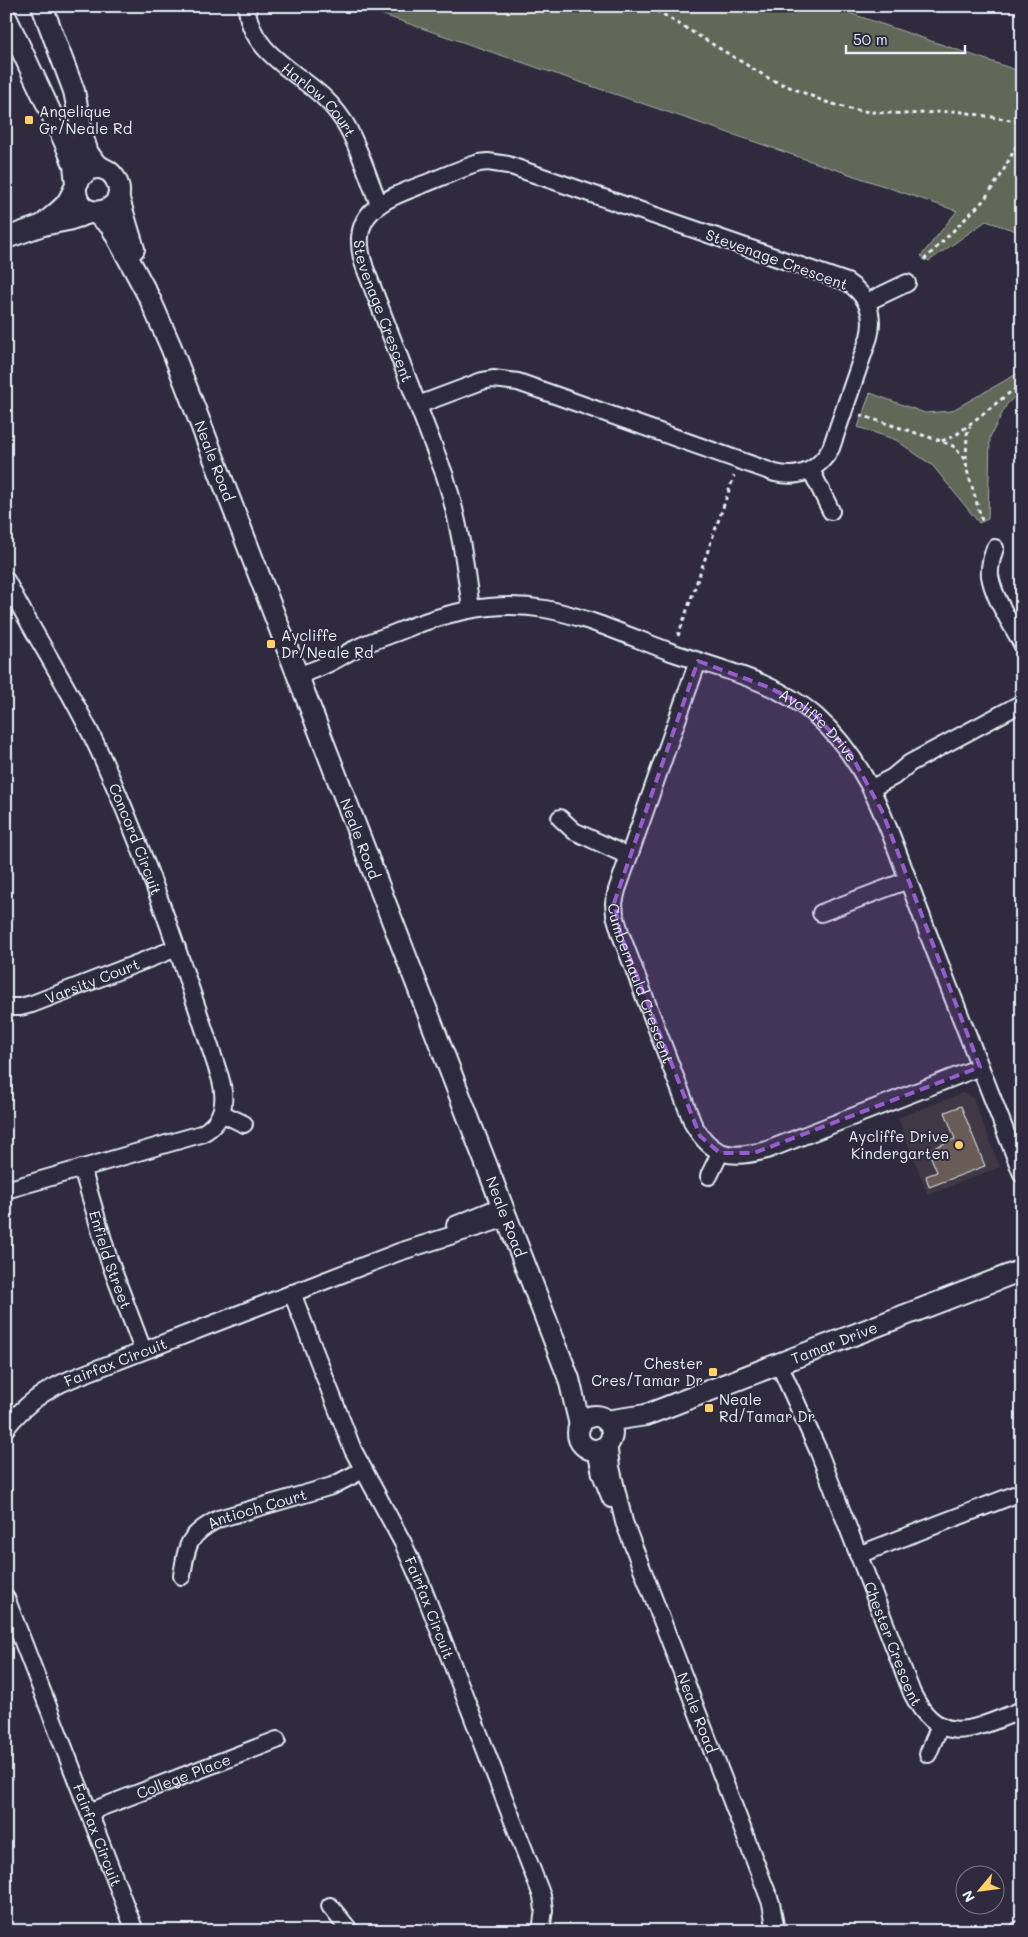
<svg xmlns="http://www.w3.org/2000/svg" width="1028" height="1937" viewBox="0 0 1028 1937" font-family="Mali,sans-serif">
	<rect width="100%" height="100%" fill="#2f2a3d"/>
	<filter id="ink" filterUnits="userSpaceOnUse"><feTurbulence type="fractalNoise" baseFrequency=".02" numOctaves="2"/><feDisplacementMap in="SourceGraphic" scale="10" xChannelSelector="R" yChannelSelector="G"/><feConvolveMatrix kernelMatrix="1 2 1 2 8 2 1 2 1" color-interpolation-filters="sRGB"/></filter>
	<g filter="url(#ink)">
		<!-- built -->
		<path fill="#403945" d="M 963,1093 L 973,1098 L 1000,1167 L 928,1195 L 898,1118 Z"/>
		<!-- green -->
		<path fill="#626759" stroke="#a5aca8" d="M 357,6 L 829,6 L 1022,72 L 1022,233 L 986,221 L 929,261 L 921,256 L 957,211 Z
			M 1022,371 L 1022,390 L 1007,404 L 990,437 L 988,519 L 979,523 L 933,466 L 896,440 L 858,427 L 870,393 L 925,413 L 951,411 Z"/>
		<!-- building -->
		<path fill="#695b57" stroke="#e8f1f8" d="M 961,1106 L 985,1166 L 929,1187 L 926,1176 L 937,1172 L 928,1150 L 955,1139 L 945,1112 Z"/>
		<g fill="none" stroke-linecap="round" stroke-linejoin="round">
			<defs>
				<g id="minor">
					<path id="s1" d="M 247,6 C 248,46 287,67 314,89 C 326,98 337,111 345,123 C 359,146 368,178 379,204"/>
					<path d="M 867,302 L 907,283"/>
					<path id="s2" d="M 418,405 L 482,381 L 493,379 L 518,382 L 775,473 C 799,479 819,470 831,448 L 869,337 C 875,314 867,295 847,282 L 508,165 L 488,162 L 479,163 C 460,169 442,177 424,184 C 382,200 346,213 365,268 L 445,476 C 459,520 465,563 471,609"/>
					<path d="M 811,470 L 831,511"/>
					<path d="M 995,548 C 992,557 989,566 990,576 C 994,599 1011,623 1022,644"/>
					<path id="s3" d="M 6,580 C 36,639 73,693 100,753 C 148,858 184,968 220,1077 C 227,1101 224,1122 201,1134 L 6,1190"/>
					<path id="s4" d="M 698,661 L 617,890 L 614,903 L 615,915 L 621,935 L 693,1124 C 713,1158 731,1159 767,1150 L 980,1067"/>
					<path id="s5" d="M 298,676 C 307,672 318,669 327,664 C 337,660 346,653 355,649 C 368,642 382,638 395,633 C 443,613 492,600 545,609 C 588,617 630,637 671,652 C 720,669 776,681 816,716 C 861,756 881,807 901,861 C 910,886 920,911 929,936 C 960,1015 991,1095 1022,1174"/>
					<path d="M 872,788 L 893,777 L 910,763 L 1022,703"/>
					<path d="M 560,818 L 574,831 L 628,856"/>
					<path d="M 821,913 L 908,880"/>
					<path id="s6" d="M 6,1007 L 20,1007 L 32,1004 L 177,948"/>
					<path d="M 221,1113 L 244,1124"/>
					<path id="s7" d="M 82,1168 L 109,1260 L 143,1350"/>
					<path d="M 709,1176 L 720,1153"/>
					<path d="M 455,1225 L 502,1206"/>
					<path id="s8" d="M 292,1293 L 353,1450 L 403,1543 L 420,1581 L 542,1896 L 544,1910 L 541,1931"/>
					<path id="s9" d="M 779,1364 L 818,1450 L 912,1693 C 940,1750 975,1728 1022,1710"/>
					<path id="s10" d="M 6,1428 C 24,1405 44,1390 71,1379 L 399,1252 L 507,1218"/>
					<path id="s11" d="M 608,1443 L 611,1467 L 624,1522 L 771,1903 L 776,1931"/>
					<path d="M 593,1450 L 598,1459 L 601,1474 L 611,1499"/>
					<path d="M 858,1555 L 1022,1492"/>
					<path id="s12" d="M 182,1576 C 187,1543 188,1535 218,1519 L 332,1486 L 363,1470"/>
					<path id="s13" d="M 6,1598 L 135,1931"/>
					<path d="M 928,1754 L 940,1725"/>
					<path id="s14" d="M 89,1812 L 277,1740"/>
					<path d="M 330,1906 L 350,1931"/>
					<path d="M 1018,1931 L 1022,1929"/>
				</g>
				<g id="tertiary">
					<path d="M 42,6 L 74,91 L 84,141 L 88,153 L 95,163 L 104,169"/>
					<path d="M 6,17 L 66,145 L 74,165 L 76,184"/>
					<path d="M 118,196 L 134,249"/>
					<path id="s15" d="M 94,212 L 111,226 L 150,299 L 171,347 L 569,1379 L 580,1425"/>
					<path d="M 43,225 C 50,218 59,212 66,204 C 76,191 80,162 104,169 C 110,171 115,177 117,182 C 130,214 74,226 76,187"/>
					<path d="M 6,238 L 43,225 L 68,220 L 92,212"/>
					<circle cx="595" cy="1433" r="17"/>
					<path id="s16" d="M 606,1421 L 646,1415 L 1022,1270"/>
				</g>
			</defs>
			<!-- minor casing -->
			<use href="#minor" stroke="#e8f1f8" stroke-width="20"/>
			<!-- tertiary casing -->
			<use href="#tertiary" stroke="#e8f1f8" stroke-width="24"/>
			<!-- path -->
			<path stroke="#e8f1f8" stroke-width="3" stroke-dasharray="4 4" stroke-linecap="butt" d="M 641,6 L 661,13 L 770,79 L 826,102 L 850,109 L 870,112 L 909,114 L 956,111 L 1022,122
				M 924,260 L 983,201 L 1000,177 L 1022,135
				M 860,415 L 941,441 L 953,446 L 966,460 L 967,470 L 983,524
				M 942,441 L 956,435 L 1022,383
				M 966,459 L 967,434 L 970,426
				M 678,636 L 734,476"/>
			<!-- minor -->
			<use href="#minor" stroke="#2f2a3d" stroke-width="16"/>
			<!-- tertiary -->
			<use href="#tertiary" stroke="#2f2a3d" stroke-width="20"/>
		</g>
	</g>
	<!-- marked area -->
	<path fill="#965dcd" fill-opacity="0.2" stroke="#965dcd" stroke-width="4" stroke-dasharray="10 6" stroke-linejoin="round" d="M 698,661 L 768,687 L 794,700 L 815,715 L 849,751 L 882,811 L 980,1067 L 754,1153 L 720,1153 L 700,1136 L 621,935 L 614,903 Z"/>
	<!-- markers -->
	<g fill="#ffd166" stroke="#2f2a3d" stroke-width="2">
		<rect x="24" y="115" width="10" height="10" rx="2.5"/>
		<rect x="266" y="639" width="10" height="10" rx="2.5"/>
		<circle cx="959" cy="1145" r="5"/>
		<rect x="708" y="1367" width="10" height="10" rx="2.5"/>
		<rect x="704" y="1403" width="10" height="10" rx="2.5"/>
	</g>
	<g text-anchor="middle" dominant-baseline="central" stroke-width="4" stroke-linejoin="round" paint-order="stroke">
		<!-- street labels -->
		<g font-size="15" fill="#e8f1f8" stroke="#2f2a3d">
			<text stroke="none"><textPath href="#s1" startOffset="122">Harlow Court</textPath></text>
			<text transform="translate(777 259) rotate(20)">Stevenage Crescent</text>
			<text stroke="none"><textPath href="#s2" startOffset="1238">Stevenage Crescent</textPath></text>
			<text stroke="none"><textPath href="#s15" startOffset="279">Neale Road</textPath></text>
			<text stroke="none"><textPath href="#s5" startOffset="561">Aycliffe Drive</textPath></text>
			<text stroke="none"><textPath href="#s15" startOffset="684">Neale Road</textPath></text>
			<text stroke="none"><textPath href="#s3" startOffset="290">Concord Circuit</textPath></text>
			<text stroke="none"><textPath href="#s6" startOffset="91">Varsity Court</textPath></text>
			<text stroke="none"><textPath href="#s4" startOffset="341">Cumbernauld Crescent</textPath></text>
			<text stroke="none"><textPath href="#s15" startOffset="1089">Neale Road</textPath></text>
			<text stroke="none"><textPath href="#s7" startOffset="96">Enfield Street</textPath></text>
			<text stroke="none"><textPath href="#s16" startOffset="242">Tamar Drive</textPath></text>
			<text stroke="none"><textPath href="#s10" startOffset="130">Fairfax Circuit</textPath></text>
			<text stroke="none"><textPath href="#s12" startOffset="112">Antioch Court</textPath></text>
			<text stroke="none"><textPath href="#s8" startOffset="344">Fairfax Circuit</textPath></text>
			<text stroke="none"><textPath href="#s9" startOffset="302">Chester Crescent</textPath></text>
			<text stroke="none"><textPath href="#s11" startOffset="285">Neale Road</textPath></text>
			<text stroke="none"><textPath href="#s14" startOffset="101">College Place</textPath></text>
			<text stroke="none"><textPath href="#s13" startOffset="254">Fairfax Circuit</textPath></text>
		</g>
		<!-- poi labels -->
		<g font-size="15" fill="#e8f1f8" stroke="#2f2a3d" text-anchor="start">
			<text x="39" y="111">Angelique<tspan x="39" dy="17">Gr/Neale Rd</tspan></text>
			<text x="281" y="635">Aycliffe<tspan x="281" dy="17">Dr/Neale Rd</tspan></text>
			<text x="949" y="1136" text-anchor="end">Aycliffe Drive<tspan x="949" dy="17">Kindergarten</tspan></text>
			<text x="703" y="1363" text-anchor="end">Chester<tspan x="703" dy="17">Cres/Tamar Dr</tspan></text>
			<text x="719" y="1399">Neale<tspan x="719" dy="17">Rd/Tamar Dr</tspan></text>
		</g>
	</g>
	<!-- margin -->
	<rect width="1028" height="1937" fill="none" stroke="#2f2a3d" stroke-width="25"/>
	<rect x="12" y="12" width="1003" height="1912" fill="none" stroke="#e8f1f8" stroke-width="2" filter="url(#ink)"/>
	<!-- north arrow -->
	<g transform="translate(980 1890) rotate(241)"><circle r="24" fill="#2f2a3d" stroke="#797a88"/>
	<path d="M0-4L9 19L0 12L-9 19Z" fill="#ffd166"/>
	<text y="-8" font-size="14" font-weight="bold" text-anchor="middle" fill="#e8f1f8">N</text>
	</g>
	<!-- scale -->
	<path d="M846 45v8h119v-8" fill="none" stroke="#e8f1f8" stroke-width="2.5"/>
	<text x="853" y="45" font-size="15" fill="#e8f1f8" stroke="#2f2a3d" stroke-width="4" paint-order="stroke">50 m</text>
</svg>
